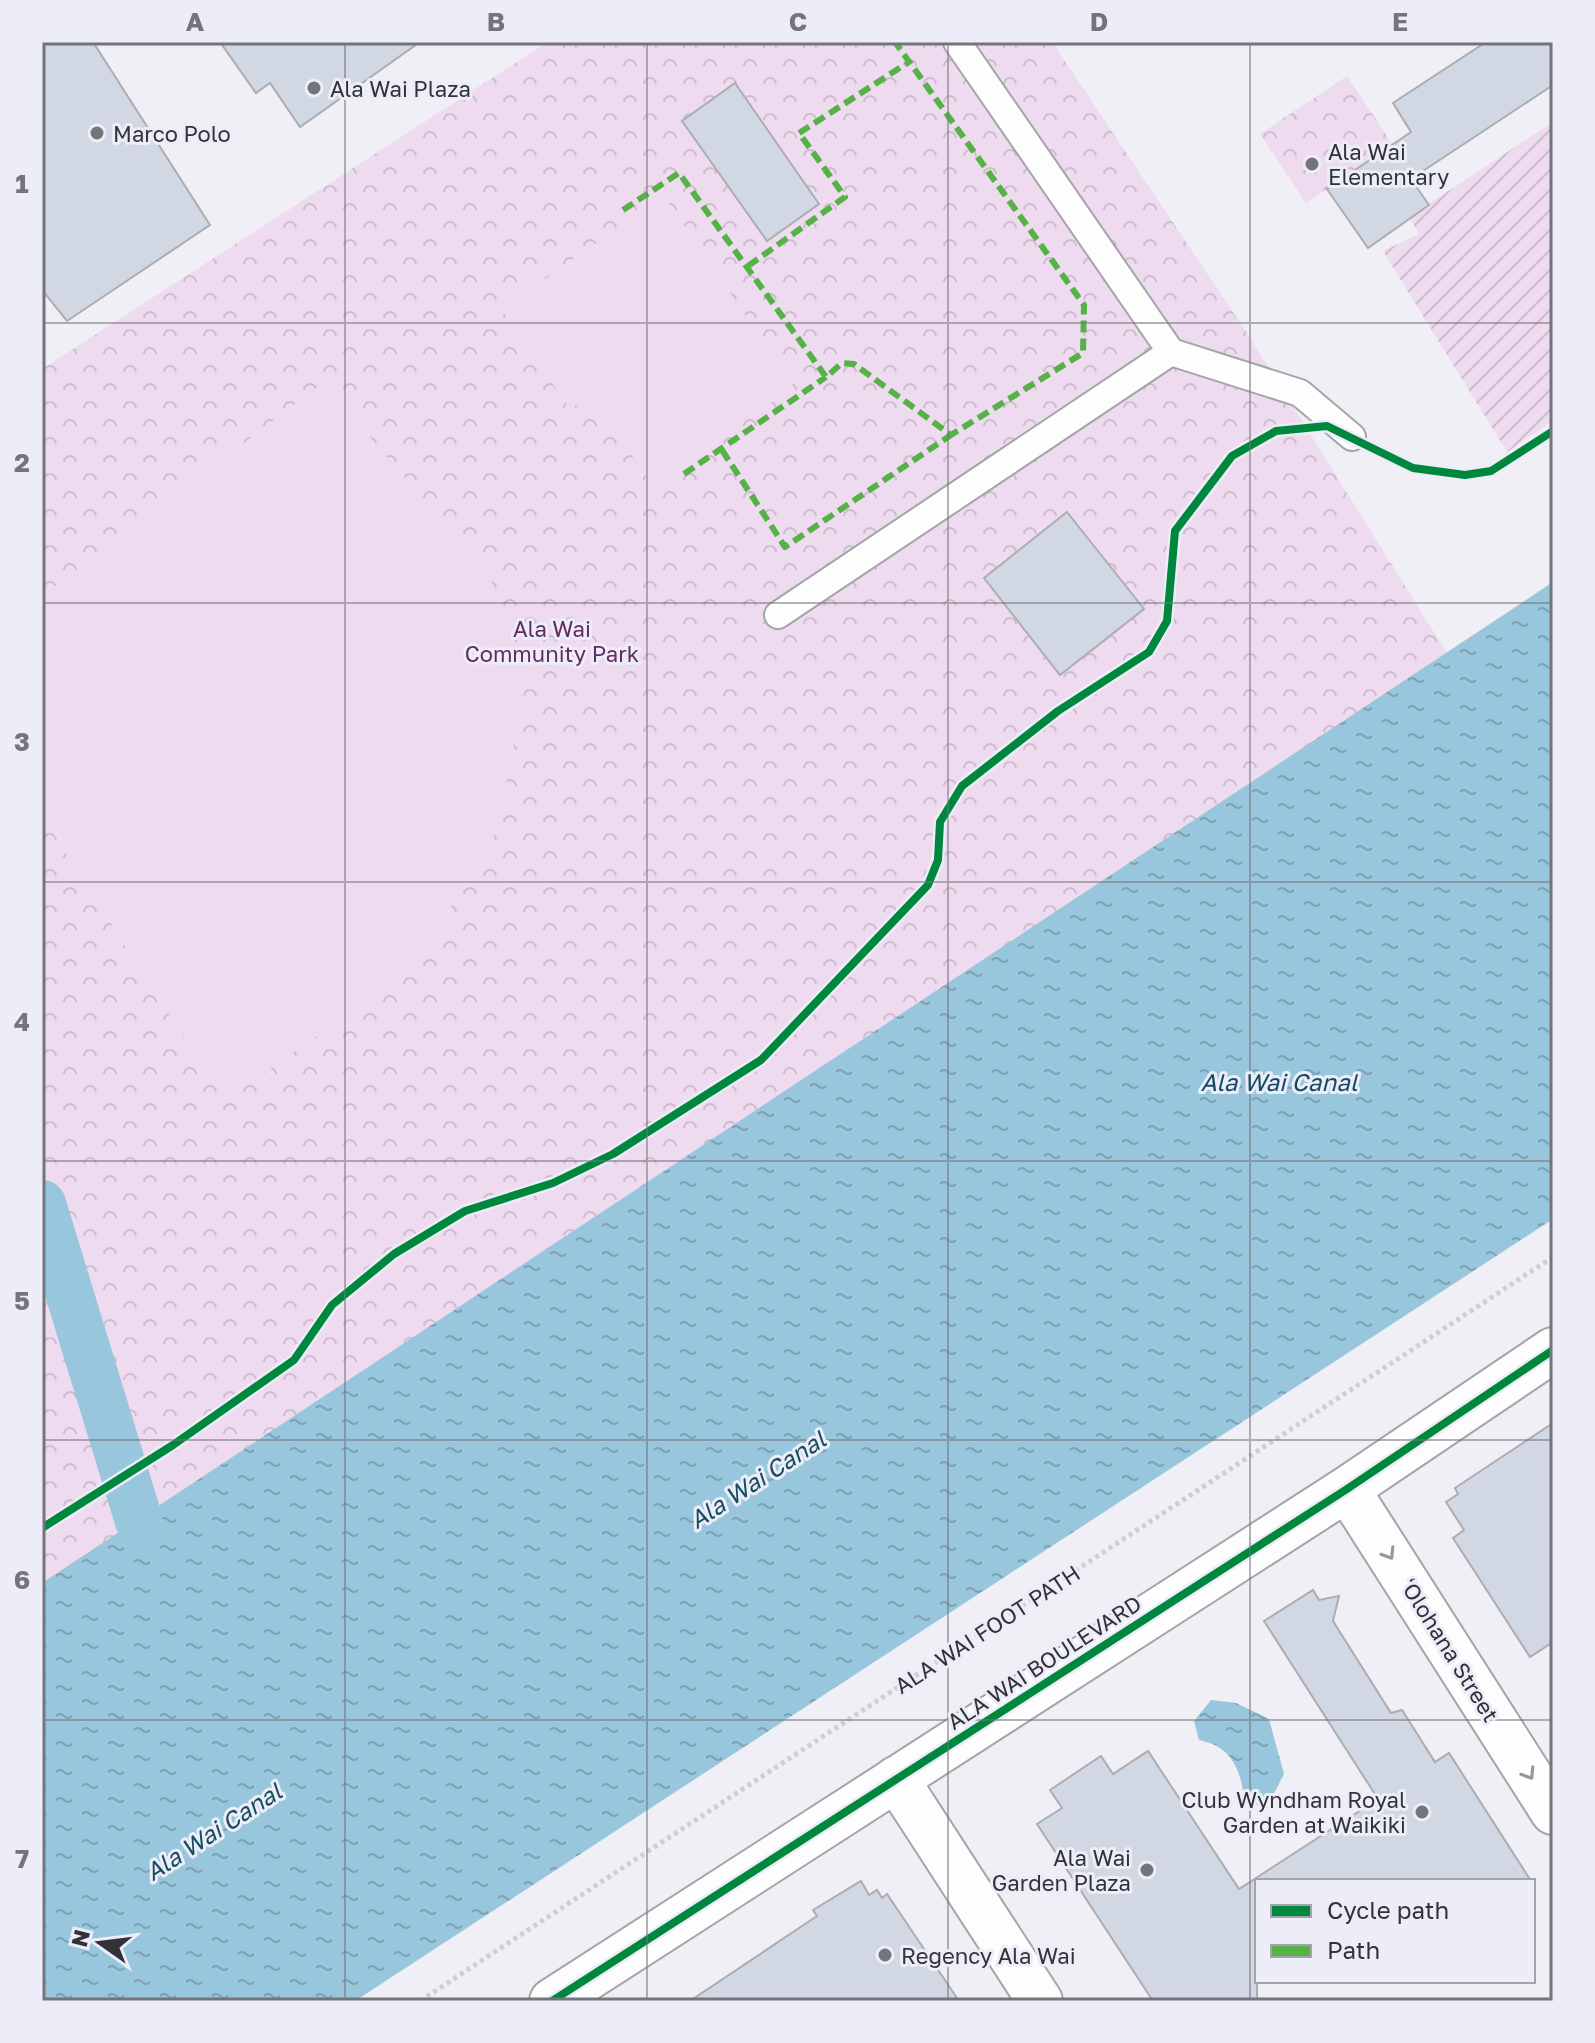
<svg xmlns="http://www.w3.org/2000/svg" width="1595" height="2043" viewBox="0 0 1595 2043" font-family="'Golos Text',sans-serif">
	<defs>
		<pattern id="forest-crowns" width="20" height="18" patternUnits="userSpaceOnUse" patternTransform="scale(2)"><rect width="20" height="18" fill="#efdbf0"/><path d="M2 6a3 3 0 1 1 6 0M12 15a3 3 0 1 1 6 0" fill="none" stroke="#cdbcce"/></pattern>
		<pattern id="garden-furrows" width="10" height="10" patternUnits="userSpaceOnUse" patternTransform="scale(2)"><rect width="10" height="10" fill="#efdbf0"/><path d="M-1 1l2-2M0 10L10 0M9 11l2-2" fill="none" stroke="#cdbcce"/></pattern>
		<pattern id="water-ripples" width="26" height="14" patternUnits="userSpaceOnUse" patternTransform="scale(2)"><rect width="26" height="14" fill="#98c6dc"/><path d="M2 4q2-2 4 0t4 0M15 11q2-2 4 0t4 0" fill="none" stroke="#7da1b3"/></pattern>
	</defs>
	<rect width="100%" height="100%" fill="#efeff5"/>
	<!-- forest -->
	<path fill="url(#forest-crowns)" d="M 548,42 L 1052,42 L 1247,333 L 1447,653 L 42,1583 L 42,369 Z
		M 1347,76 L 1393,145 L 1306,203 L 1260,134 Z"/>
	<!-- garden -->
	<path fill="url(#garden-furrows)" d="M 1553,122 L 1553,421 L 1507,452 L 1383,251 L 1419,234 L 1409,217 Z"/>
	<!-- pitch -->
	<path fill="#efdbf0" d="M 664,196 L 794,387 L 652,485 L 590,395 L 570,409 L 501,309 Z
		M 323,383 L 489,575 L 526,684 L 496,832 L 413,968 L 225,1101 L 42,816 L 42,596 Z"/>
	<!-- water -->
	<path fill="url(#water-ripples)" d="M 1553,582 L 1553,1219 L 355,2001 L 42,2001 L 42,1583 Z
		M 1211,1700 L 1236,1703 L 1269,1719 L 1284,1774 L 1271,1799 L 1261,1807 L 1244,1797 C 1240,1767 1230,1746 1199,1740 L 1194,1721 Z"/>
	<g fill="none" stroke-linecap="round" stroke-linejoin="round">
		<!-- canal -->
		<path stroke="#98c6dc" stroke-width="48" d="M 42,1204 L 139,1521"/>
	</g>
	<!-- building -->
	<path fill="#d1d8e3" stroke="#acadb1" stroke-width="2" d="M 42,42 L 93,42 L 210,225 L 67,321 L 42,290 Z
		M 220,42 L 420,42 L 300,127 L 270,83 L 256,93 Z
		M 1486,42 L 1553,42 L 1553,85 L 1411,179 L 1429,205 L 1368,248 L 1327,189 L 1411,132 L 1393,103 Z
		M 735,83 L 819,204 L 767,241 L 682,121 Z
		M 1067,512 L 1144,609 L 1060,675 L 984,578 Z
		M 1553,1423 L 1553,1642 L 1530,1657 L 1453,1538 L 1464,1530 L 1446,1502 L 1458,1494 L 1455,1488 Z
		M 1313,1590 L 1319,1600 L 1339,1596 L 1333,1621 L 1391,1713 L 1402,1710 L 1435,1762 L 1449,1753 L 1531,1881 L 1257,1881 L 1257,2001 L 1153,2001 L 1037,1824 L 1062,1808 L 1050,1790 L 1101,1756 L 1113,1774 L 1148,1751 L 1239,1889 L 1378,1799 L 1264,1621 Z
		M 861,1881 L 869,1895 L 877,1890 L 882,1898 L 887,1894 L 959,2001 L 690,2001 L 817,1916 L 813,1910 Z"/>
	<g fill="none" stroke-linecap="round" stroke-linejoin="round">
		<defs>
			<path id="lane" d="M 1171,352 L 1300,393 L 1352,437
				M 778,615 L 1171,352 L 957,42"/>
			<path id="street" d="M 896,1779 L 1040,2001"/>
			<path id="secondary" d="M 1347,1489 L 1553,1812
				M 552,2001 L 1347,1489 L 1553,1350"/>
		</defs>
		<!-- lane casing -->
		<use href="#lane" stroke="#a4a4a9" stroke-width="30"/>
		<!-- street casing -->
		<use href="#street" stroke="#a4a4a9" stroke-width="48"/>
		<!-- secondary casing -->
		<use href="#secondary" stroke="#a4a4a9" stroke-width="48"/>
		<!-- path -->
		<path stroke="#cecfd1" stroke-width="5" stroke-dasharray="4 4" stroke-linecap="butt" d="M 420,2001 L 1553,1257"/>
		<!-- lane -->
		<use href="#lane" stroke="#fdfdfe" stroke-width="26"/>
		<!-- street -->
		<use href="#street" stroke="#fdfdfe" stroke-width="44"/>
		<!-- secondary -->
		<use href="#secondary" stroke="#fdfdfe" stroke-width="44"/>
		<!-- quiet -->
		<path stroke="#56b246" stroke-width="6" stroke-dasharray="12 6" stroke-linecap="butt" d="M 623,210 L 679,173 L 826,377 L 842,363 L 854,364 L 951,435 L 1083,353 L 1084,305 L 895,42
			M 748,266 L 845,197 L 799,133 L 909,62
			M 722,450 L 785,547 L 951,435
			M 684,474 L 826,377"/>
		<defs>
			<path id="cycleway" d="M 42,1528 L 173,1445 L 294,1360 L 332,1305 L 394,1254 L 465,1211 L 553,1183 L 613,1154 L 761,1060 L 928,885 L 938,860 L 940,822 L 962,786 L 1058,711 L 1149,652 L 1167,621 L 1175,531 L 1232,456 L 1276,431 L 1327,426 L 1413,468 L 1465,475 L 1491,471 L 1553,431
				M 552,2001 L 1347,1489 L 1553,1350"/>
		</defs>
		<!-- cycleway casing -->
		<use href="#cycleway" stroke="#ecedf8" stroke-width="13"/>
		<!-- cycleway -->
		<use href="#cycleway" stroke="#00873e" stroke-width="8"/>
	</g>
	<!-- one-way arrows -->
	<defs><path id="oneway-chevron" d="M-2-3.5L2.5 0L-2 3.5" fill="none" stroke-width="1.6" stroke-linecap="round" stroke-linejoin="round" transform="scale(2)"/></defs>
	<g stroke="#98989a">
		<use href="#oneway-chevron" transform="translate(1389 1554) rotate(58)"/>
		<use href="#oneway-chevron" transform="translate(1529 1774) rotate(58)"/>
	</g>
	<!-- grid -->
	<path fill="none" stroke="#74757a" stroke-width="2" stroke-opacity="0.55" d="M 345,42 L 345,2001M 647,42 L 647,2001M 948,42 L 948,2001M 1250,42 L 1250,2001M 42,323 L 1553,323M 42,603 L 1553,603M 42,882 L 1553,882M 42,1161 L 1553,1161M 42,1440 L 1553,1440M 42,1720 L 1553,1720"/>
	<!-- markers -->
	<g fill="#74757a" stroke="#ecedf8" stroke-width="3">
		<circle cx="314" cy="88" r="8"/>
		<circle cx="97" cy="133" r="8"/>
		<circle cx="1312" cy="164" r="8"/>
		<circle cx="1422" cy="1812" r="8"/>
		<circle cx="1147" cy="1870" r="8"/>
		<circle cx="885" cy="1955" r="8"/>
	</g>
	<g text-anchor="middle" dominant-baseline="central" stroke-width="6" stroke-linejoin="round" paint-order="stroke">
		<!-- poi labels -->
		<g font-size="22" fill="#323337" stroke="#ecedf8" text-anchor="start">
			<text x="330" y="88">Ala Wai Plaza</text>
			<text x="113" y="133">Marco Polo</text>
			<text x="1328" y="151">Ala Wai<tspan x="1328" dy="25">Elementary</tspan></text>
			<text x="1406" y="1799" text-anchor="end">Club Wyndham Royal<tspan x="1406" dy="25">Garden at Waikiki</tspan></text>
			<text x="1131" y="1857" text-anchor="end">Ala Wai<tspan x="1131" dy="25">Garden Plaza</tspan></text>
			<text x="901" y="1955">Regency Ala Wai</text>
		</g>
		<!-- park labels -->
		<g font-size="22" fill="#632b5f" stroke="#ecedf8">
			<text x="552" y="628">Ala Wai<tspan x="552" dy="25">Community Park</tspan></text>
		</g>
		<!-- street labels -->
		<g font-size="22" fill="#323337" stroke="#ecedf8">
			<text transform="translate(987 1629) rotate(-33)">ALA WAI FOOT PATH</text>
			<text transform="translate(1450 1650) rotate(58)">ʻOlohana Street</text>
			<text transform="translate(1044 1662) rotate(-33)">ALA WAI BOULEVARD</text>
		</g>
		<!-- water labels -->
		<g font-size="24" font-style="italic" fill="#164c60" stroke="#ecedf8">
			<text x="1279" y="1081">Ala Wai Canal</text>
			<text transform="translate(757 1479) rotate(-33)">Ala Wai Canal</text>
			<text transform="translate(213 1831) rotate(-33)">Ala Wai Canal</text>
		</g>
	</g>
	<!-- border -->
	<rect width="1595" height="2043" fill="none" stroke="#ecedf8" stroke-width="88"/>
	<!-- legend -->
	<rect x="1255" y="1879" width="280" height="104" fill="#ecedf8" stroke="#a2a3ab" stroke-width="2"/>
	<rect x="1271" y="1905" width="40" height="12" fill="#00873e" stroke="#a2a3ab" stroke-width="2"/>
	<text x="1327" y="1919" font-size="24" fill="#323337">Cycle path</text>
	<rect x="1271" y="1945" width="40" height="12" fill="#56b246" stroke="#a2a3ab" stroke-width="2"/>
	<text x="1327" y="1959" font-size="24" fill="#323337">Path</text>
	<!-- north arrow -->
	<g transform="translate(100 1943) rotate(284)" stroke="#ecedf8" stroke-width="6" paint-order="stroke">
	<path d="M0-6L14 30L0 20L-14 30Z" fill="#323337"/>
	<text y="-12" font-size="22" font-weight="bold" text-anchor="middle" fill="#323337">N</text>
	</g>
	<rect x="44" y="44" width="1507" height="1955" fill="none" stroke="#74757a" stroke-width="3"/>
	<g font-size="26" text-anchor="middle" font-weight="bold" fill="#74757a">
		<text x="195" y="31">A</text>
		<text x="496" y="31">B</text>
		<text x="798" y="31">C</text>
		<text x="1099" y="31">D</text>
		<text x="1400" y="31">E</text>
		<text x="22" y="193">1</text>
		<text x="22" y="472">2</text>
		<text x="22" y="751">3</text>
		<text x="22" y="1031">4</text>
		<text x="22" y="1310">5</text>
		<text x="22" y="1589">6</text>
		<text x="22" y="1868">7</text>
	</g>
</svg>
